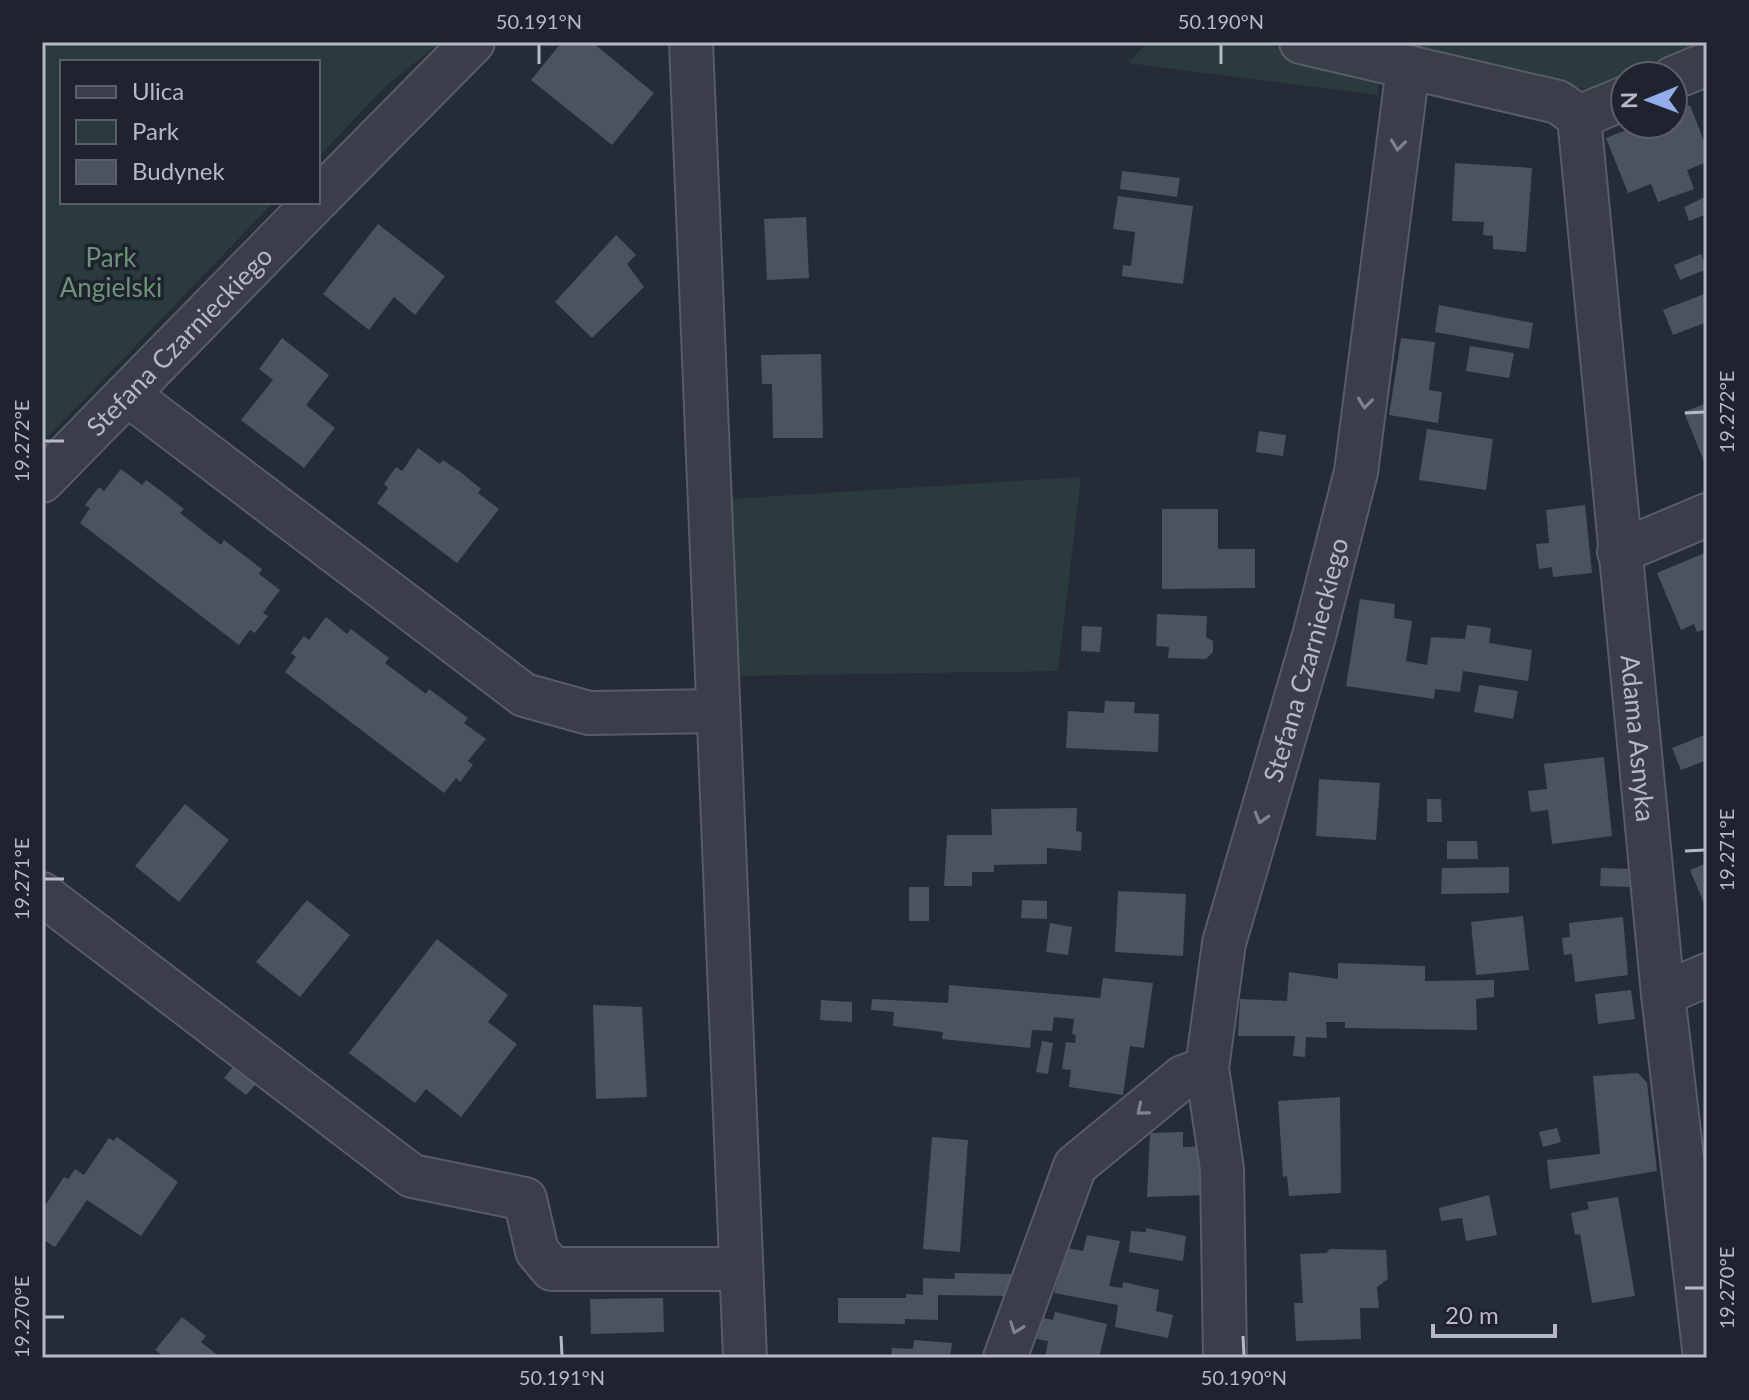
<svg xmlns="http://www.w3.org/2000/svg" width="1749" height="1400" viewBox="0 0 1749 1400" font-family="Lato,sans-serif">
	<rect width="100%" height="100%" fill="#252c38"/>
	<!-- green -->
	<path fill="#2b3b3d" d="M 42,42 L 441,42 L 388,84 L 318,157 L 318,62 L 62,62 L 62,202 L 274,202 L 42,443 Z
		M 1156,42 L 1256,42 L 1379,72 L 1378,95 L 1128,63 L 1145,45 Z
		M 1390,42 L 1704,42 L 1588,90 Z
		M 1081,477 L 1058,671 L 724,676 L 732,499 Z"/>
	<!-- building -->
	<path fill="#4c5260" d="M 562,42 L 592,42 L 654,93 L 612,145 L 531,80 Z
		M 1690,105 L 1707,149 L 1707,162 L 1687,170 L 1694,189 L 1658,202 L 1651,184 L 1628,193 L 1606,138 L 1641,124 L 1673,124 L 1673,111 Z
		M 1455,163 L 1532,168 L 1526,252 L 1493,249 L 1493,236 L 1483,235 L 1484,222 L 1452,221 Z
		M 1122,171 L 1180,178 L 1177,197 L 1120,189 Z
		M 1118,196 L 1193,206 L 1183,284 L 1122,276 L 1123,265 L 1131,266 L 1135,232 L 1113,229 Z
		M 1707,196 L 1707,214 L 1689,221 L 1684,207 Z
		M 806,217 L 809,278 L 767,280 L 764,219 Z
		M 378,224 L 445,276 L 415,315 L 394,297 L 369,330 L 323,294 Z
		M 616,235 L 636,255 L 627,264 L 644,287 L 592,338 L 555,302 Z
		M 1701,254 L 1707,269 L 1680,280 L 1674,265 Z
		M 1707,293 L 1707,322 L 1673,335 L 1663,310 Z
		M 1439,305 L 1533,323 L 1529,349 L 1435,332 Z
		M 282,338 L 329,375 L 306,405 L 335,428 L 304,468 L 241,420 L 273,380 L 259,369 Z
		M 1401,338 L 1435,342 L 1429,390 L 1442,392 L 1438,423 L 1389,415 Z
		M 1470,346 L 1514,353 L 1509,378 L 1466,371 Z
		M 821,354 L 823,438 L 773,438 L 772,384 L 762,384 L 761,355 Z
		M 1707,403 L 1707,469 L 1684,412 Z
		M 1427,429 L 1493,439 L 1486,490 L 1419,480 Z
		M 1259,431 L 1286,435 L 1283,456 L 1256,452 Z
		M 418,448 L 440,464 L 443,460 L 463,474 L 481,489 L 478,493 L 499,509 L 457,563 L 377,503 L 388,488 L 384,484 L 396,467 L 402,471 Z
		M 121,469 L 142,485 L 146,480 L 165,494 L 184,509 L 180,513 L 221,545 L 224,540 L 262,569 L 259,574 L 280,590 L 263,613 L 268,616 L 255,633 L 250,630 L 239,645 L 80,523 L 90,508 L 85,505 L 99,487 L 104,491 Z
		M 1585,505 L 1592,573 L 1553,577 L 1552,567 L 1539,569 L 1536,544 L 1549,543 L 1546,510 Z
		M 1162,509 L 1218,509 L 1218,549 L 1255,549 L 1255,588 L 1162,589 Z
		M 1707,552 L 1707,628 L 1697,632 L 1694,624 L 1681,630 L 1657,573 Z
		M 1360,599 L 1395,604 L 1394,618 L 1412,621 L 1406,661 L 1427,665 L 1431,637 L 1465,639 L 1467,625 L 1491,628 L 1489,643 L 1532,650 L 1528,681 L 1463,671 L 1460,692 L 1435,689 L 1434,699 L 1346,686 Z
		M 1157,614 L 1207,616 L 1206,637 L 1213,641 L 1213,652 L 1206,659 L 1168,658 L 1169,647 L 1156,646 Z
		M 326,617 L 347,634 L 351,629 L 389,658 L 385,663 L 426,694 L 429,689 L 468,718 L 464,723 L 486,739 L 468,761 L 473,765 L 460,782 L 456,778 L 444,793 L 285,672 L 296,657 L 291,653 L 304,636 L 309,640 Z
		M 1082,626 L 1102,627 L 1100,652 L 1081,651 Z
		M 1479,685 L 1518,691 L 1513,719 L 1474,712 Z
		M 1105,701 L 1135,702 L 1134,713 L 1159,714 L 1158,752 L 1066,748 L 1068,711 L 1104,713 Z
		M 1707,734 L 1707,760 L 1681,770 L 1672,748 Z
		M 1604,757 L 1612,836 L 1552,844 L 1548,810 L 1531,812 L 1530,807 L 1528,791 L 1547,789 L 1544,764 Z
		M 1319,779 L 1380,783 L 1376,840 L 1316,836 Z
		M 1427,799 L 1441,799 L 1442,822 L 1427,822 Z
		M 185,804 L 229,840 L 179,902 L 135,866 Z
		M 1077,808 L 1076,831 L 1082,832 L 1081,851 L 1047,848 L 1047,864 L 994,865 L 994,872 L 972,872 L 972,886 L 944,886 L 947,835 L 992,835 L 991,809 Z
		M 1447,841 L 1477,841 L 1478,859 L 1447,859 Z
		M 1707,863 L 1707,910 L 1690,870 Z
		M 1509,867 L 1509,893 L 1441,894 L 1442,868 Z
		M 1601,868 L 1631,869 L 1631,887 L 1600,886 Z
		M 909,887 L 929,887 L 929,921 L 909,921 Z
		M 1118,891 L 1186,894 L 1183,956 L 1115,952 Z
		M 307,900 L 350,935 L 300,997 L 256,962 Z
		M 1022,900 L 1047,901 L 1047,919 L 1021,918 Z
		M 1523,916 L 1529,970 L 1476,975 L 1471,922 Z
		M 1623,917 L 1628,975 L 1575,982 L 1572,954 L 1564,955 L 1562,938 L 1570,937 L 1569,923 Z
		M 1050,923 L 1072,927 L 1068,955 L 1046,952 Z
		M 437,939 L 508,995 L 488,1022 L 517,1044 L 461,1117 L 426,1089 L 415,1103 L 349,1053 Z
		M 1338,963 L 1425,966 L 1425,981 L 1494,980 L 1494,997 L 1476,999 L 1477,1030 L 1345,1028 L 1345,1022 L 1326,1022 L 1327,1038 L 1306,1037 L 1305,1057 L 1293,1056 L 1295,1036 L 1238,1036 L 1240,999 L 1287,1001 L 1289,972 L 1338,979 Z
		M 1103,978 L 1153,983 L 1144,1048 L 1130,1046 L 1123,1095 L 1069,1087 L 1071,1070 L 1062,1069 L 1066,1042 L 1075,1043 L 1076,1035 L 1072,1034 L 1074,1019 L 1054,1017 L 1052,1031 L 1032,1030 L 1030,1048 L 942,1039 L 943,1032 L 893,1026 L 894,1012 L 871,1010 L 872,999 L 948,1003 L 949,985 L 1100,998 Z
		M 1631,990 L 1635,1019 L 1598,1024 L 1595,994 Z
		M 821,1000 L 852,1002 L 852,1022 L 820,1020 Z
		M 593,1005 L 642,1007 L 647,1097 L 596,1099 Z
		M 1042,1041 L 1053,1043 L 1048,1074 L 1036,1072 Z
		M 233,1067 L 256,1084 L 246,1095 L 224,1078 Z
		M 1638,1073 L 1647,1083 L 1657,1171 L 1550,1189 L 1547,1160 L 1600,1154 L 1593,1076 Z
		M 1340,1097 L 1341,1193 L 1289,1196 L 1287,1176 L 1283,1177 L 1278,1101 Z
		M 1557,1128 L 1561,1142 L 1543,1147 L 1539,1132 Z
		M 1183,1132 L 1183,1147 L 1206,1146 L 1207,1195 L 1147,1197 L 1150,1133 Z
		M 117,1137 L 178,1182 L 141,1236 L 87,1200 L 55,1247 L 42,1239 L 42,1210 L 64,1177 L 68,1179 L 75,1169 L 84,1175 L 109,1138 L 114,1141 Z
		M 932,1137 L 968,1140 L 960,1252 L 923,1249 Z
		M 1489,1195 L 1497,1235 L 1466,1241 L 1462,1218 L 1441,1221 L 1439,1208 Z
		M 1618,1197 L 1635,1296 L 1592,1303 L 1580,1234 L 1575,1235 L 1571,1213 L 1589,1209 L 1587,1202 Z
		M 1146,1228 L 1186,1236 L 1183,1261 L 1129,1252 L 1131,1231 L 1146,1232 Z
		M 1087,1235 L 1120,1241 L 1109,1286 L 1122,1288 L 1123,1282 L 1159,1290 L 1156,1311 L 1173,1315 L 1168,1338 L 1115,1327 L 1118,1305 L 1054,1293 L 1067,1248 L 1083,1251 Z
		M 1330,1249 L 1386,1250 L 1388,1279 L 1377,1287 L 1379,1308 L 1360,1308 L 1361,1339 L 1296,1341 L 1294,1303 L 1303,1303 L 1300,1254 L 1326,1253 Z
		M 954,1273 L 1011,1274 L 1011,1296 L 938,1295 L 938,1320 L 905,1319 L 905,1324 L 838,1323 L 838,1298 L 906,1298 L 906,1294 L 923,1295 L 923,1278 L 955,1279 Z
		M 663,1298 L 664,1332 L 591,1334 L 590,1299 Z
		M 1055,1312 L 1107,1324 L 1099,1358 L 1045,1358 L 1048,1341 L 1037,1339 L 1043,1318 L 1053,1320 Z
		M 182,1317 L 206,1336 L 201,1342 L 221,1358 L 166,1358 L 155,1350 Z
		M 914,1340 L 952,1343 L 950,1358 L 891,1358 L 892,1348 L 913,1349 Z"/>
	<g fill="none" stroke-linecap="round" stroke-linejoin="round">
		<defs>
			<g id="minor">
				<path d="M 691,42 L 745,1358"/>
				<path d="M 1301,42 L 1558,102 L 1579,117"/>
				<path d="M 1673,78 L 1707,64"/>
				<path id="s1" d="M 1579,117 L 1663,994 L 1705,1358"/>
				<path d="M 1579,117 L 1625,98"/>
				<path d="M 318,199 L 473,42"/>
				<path d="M 127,394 L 524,695 L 589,713 L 718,711"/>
				<path id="s2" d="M 42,481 L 315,202"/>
				<path d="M 1619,552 L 1707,515"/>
				<path d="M 42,894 L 412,1176 L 525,1199 L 537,1251 L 552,1269 L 741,1269"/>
				<path d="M 1663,994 L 1707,975"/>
				<path d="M 1005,1358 L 1075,1166 L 1183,1077 L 1207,1068"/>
				<path id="s3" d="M 1225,1358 L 1222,1169 L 1207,1068 L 1224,943 L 1314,636 L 1356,472 L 1408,68"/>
			</g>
		</defs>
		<!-- minor casing -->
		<use href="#minor" stroke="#575c66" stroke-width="46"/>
		<!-- minor -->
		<use href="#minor" stroke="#393e49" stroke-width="42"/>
	</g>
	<!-- one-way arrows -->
	<defs><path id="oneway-chevron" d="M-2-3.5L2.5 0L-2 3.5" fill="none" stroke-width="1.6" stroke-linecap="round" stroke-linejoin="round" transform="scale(2)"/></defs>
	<g stroke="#7d828d">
		<use href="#oneway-chevron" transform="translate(1398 145) rotate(97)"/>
		<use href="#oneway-chevron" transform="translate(1365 403) rotate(97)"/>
		<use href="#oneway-chevron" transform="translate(1261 818) rotate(106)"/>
		<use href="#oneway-chevron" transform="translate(1142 1110) rotate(140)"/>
		<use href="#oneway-chevron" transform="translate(1016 1328) rotate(110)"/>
	</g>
	<!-- ticks -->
	<path fill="none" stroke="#b4b9c4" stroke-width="3" d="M 539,44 L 539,64M 1221,44 L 1221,64M 1685,413 L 1705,412M 44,441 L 64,441M 1685,851 L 1705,850M 44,879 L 64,879M 1685,1288 L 1705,1288M 44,1317 L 64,1317M 561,1336 L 562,1356M 1243,1336 L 1244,1356"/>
	<g text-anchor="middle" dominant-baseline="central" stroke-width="7" stroke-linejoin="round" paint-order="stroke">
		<!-- park labels -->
		<g font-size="26" fill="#6e9279" stroke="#1e232d">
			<text x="111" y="257">Park<tspan x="111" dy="30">Angielski</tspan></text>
		</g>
		<!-- street labels -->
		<g font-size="26" fill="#b4b9c4" stroke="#1e232d">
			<text stroke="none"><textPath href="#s2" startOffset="196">Stefana Czarnieckiego</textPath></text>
			<text stroke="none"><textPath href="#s3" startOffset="712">Stefana Czarnieckiego</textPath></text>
			<text stroke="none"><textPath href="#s1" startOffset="624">Adama Asnyka</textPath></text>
		</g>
	</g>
	<!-- border -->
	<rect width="1749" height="1400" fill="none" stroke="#1e232d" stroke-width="88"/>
	<!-- legend -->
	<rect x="60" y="60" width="260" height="144" fill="#1e232d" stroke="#5a5f69" stroke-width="2"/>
	<rect x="76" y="86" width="40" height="12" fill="#393e49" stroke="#5a5f69" stroke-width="2"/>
	<text x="132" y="100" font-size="24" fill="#b4b9c4">Ulica</text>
	<rect x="76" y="120" width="40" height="24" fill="#2b3b3d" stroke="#5a5f69" stroke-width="2"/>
	<text x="132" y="140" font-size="24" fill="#b4b9c4">Park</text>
	<rect x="76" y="160" width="40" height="24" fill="#4c5260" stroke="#5a5f69" stroke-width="2"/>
	<text x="132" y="180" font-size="24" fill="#b4b9c4">Budynek</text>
	<!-- north arrow -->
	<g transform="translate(1649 100) rotate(269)"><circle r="38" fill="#1e232d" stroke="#5a5f69" stroke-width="2"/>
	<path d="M0-6L14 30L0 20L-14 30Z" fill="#93adea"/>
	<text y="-12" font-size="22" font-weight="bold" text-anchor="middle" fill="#b4b9c4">N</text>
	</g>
	<!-- scale -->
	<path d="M1433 1324v12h122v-12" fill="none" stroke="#b4b9c4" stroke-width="4"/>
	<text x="1445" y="1324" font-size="24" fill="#b4b9c4" stroke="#1e232d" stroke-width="6" paint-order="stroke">20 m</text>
	<rect x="44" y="44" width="1661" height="1312" fill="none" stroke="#b4b9c4" stroke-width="3"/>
	<g font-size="20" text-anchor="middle" fill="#b4b9c4">
		<text x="539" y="29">50.191°N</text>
		<text x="1221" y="29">50.190°N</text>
		<text transform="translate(1727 412) rotate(-90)" y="7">19.272°E</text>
		<text transform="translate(22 441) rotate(-90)" y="7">19.272°E</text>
		<text transform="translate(1727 850) rotate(-90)" y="7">19.271°E</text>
		<text transform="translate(22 879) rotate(-90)" y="7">19.271°E</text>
		<text transform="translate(1727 1288) rotate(-90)" y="7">19.270°E</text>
		<text transform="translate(22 1317) rotate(-90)" y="7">19.270°E</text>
		<text x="562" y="1385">50.191°N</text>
		<text x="1244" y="1385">50.190°N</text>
	</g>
</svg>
